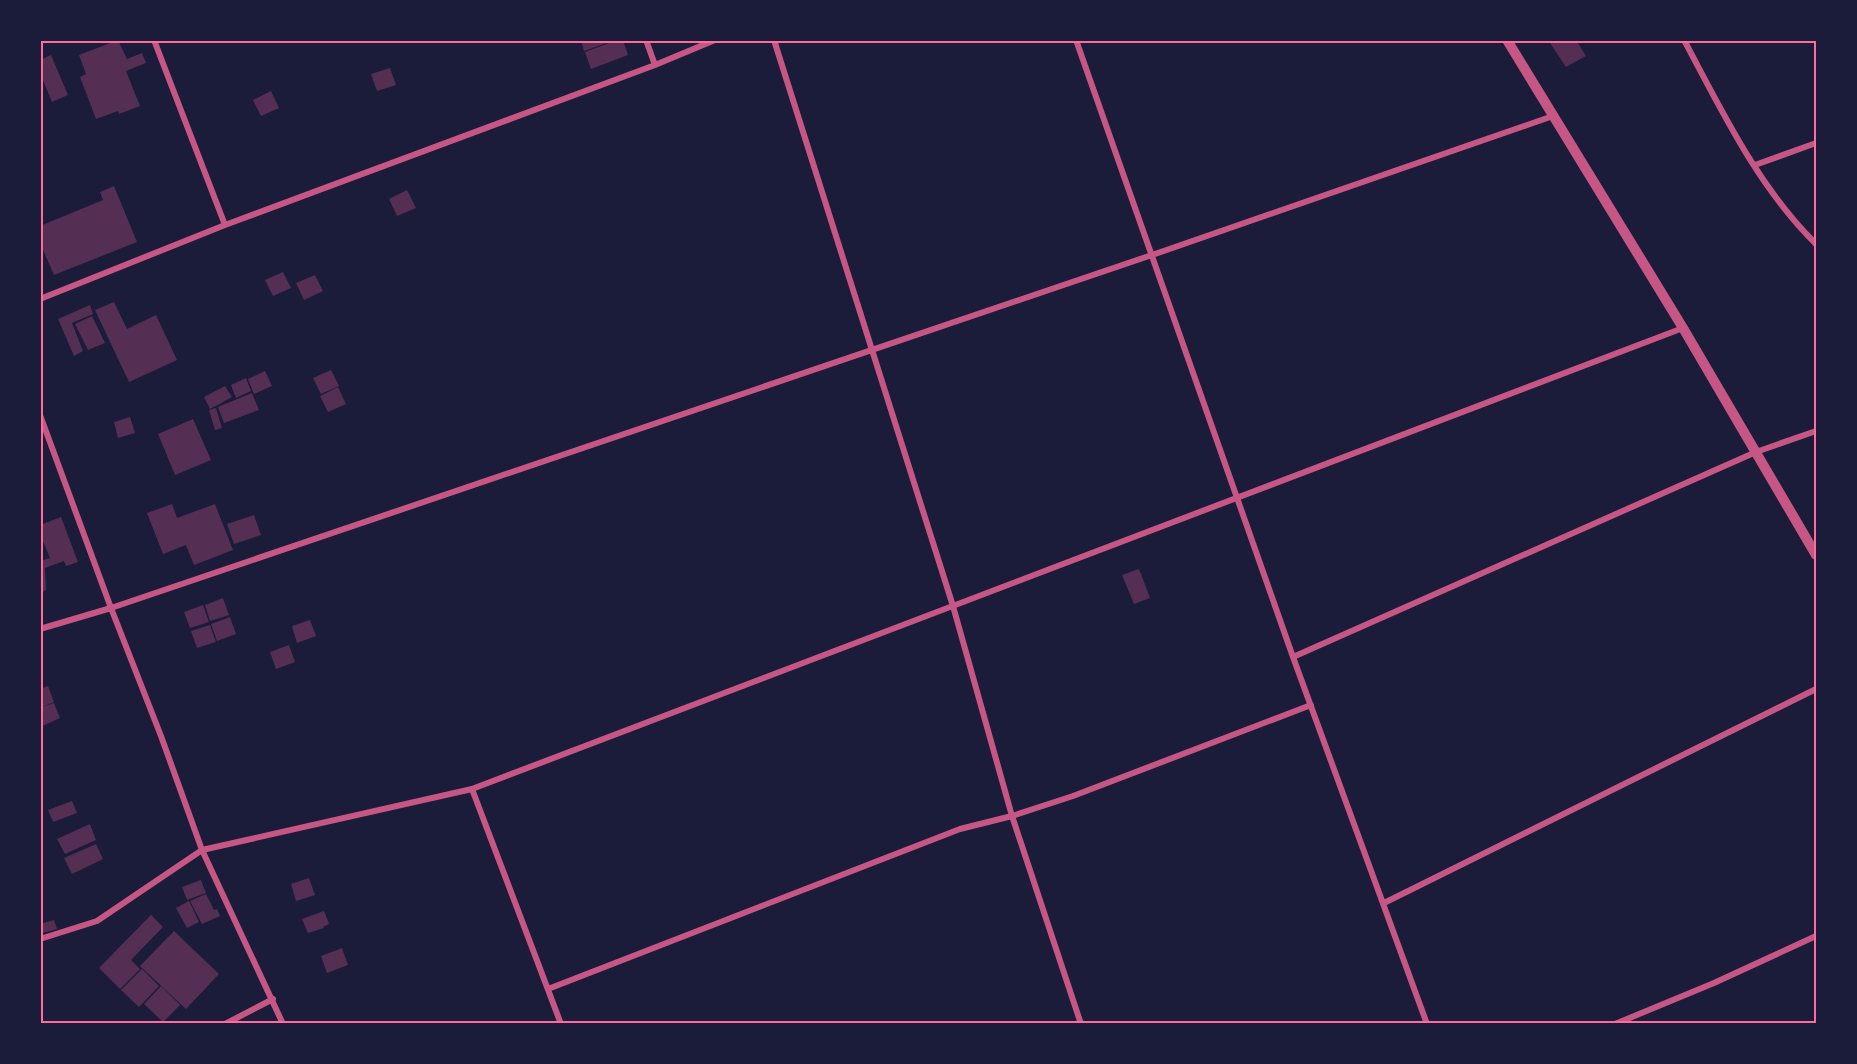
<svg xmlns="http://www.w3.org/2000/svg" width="1857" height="1064" viewBox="0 0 1857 1064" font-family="'Asap Condensed',sans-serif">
	<rect width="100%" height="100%" fill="#1b1b3a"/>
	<!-- building -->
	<path fill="#542f53" d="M 118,40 L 127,59 L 142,53 L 146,63 L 126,71 L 140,106 L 119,114 L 118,111 L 96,119 L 80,77 L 86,74 L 79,55 Z
		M 581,40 L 612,40 L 612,41 L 584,51 Z
		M 617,40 L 623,40 L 628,55 L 591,69 L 585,52 Z
		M 1554,40 L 1576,40 L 1586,56 L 1566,67 L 1550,43 Z
		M 51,55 L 68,95 L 52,102 L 40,73 L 40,60 Z
		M 390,68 L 396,85 L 377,91 L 371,74 Z
		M 271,91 L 279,108 L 261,116 L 253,100 Z
		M 114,186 L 137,242 L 54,275 L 40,243 L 40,226 L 103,200 L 100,192 Z
		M 407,190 L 416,208 L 397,216 L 389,199 Z
		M 283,272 L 291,288 L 273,296 L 265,280 Z
		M 315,275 L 323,291 L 304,300 L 296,283 Z
		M 114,302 L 127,329 L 156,315 L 177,360 L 129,382 L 95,310 Z
		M 90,305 L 93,314 L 72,323 L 83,351 L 74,356 L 58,319 Z
		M 92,316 L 105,343 L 88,350 L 75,324 Z
		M 331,370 L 339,386 L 321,394 L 313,378 Z
		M 265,371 L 272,386 L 254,394 L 248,379 Z
		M 246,378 L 251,391 L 236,398 L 231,385 Z
		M 225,386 L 232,397 L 210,409 L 204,397 Z
		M 338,387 L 346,404 L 328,412 L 320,396 Z
		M 252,393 L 259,410 L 224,423 L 218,407 Z
		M 216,408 L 222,428 L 215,430 L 209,410 Z
		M 130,417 L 135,433 L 118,438 L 114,422 Z
		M 193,419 L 211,460 L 175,475 L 158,434 Z
		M 172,504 L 177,518 L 215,504 L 233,550 L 194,565 L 186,545 L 163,554 L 147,513 Z
		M 254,515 L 261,535 L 234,544 L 227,524 Z
		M 61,517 L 78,562 L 66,566 L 64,561 L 45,568 L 46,590 L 40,593 L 40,561 L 50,558 L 40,534 L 40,525 Z
		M 1139,569 L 1150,598 L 1134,604 L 1122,575 Z
		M 223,598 L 229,615 L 210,621 L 205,605 Z
		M 203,605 L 209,622 L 190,628 L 184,612 Z
		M 230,617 L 236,634 L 217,641 L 211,624 Z
		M 310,620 L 316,636 L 297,643 L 292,626 Z
		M 210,625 L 216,642 L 197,648 L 191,631 Z
		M 289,645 L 295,662 L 276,669 L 270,652 Z
		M 48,686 L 54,702 L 42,707 L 54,703 L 60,718 L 40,727 L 40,689 Z
		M 72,801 L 77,813 L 53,822 L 48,810 Z
		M 90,824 L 96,840 L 65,854 L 57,839 Z
		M 96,844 L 103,859 L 72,874 L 64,858 Z
		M 309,878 L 315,895 L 296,901 L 291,884 Z
		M 201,880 L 206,893 L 187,900 L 182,887 Z
		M 206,894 L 214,910 L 217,909 L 220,916 L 202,924 L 190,901 Z
		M 189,901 L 199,922 L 187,928 L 176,908 Z
		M 324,911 L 329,924 L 323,927 L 324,928 L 308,933 L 302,919 Z
		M 151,915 L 163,927 L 131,960 L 140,969 L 120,989 L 99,968 Z
		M 54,920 L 57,929 L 40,934 L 40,924 Z
		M 174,931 L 219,974 L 186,1009 L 140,966 Z
		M 342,948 L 348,965 L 327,973 L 321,956 Z
		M 142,969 L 159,986 L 139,1007 L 121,990 Z
		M 161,986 L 180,1005 L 163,1022 L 144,1004 Z"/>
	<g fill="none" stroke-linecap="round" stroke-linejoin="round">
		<!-- minor -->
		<path stroke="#c65784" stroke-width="6" d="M 154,40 L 225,225
			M 646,40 L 655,65
			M 774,40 L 953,606 L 1012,816 L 1081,1024
			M 1076,40 L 1293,657 L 1427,1024
			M 1684,40 C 1722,111 1758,187 1816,244
			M 1755,165 L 1816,143
			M 40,299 L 225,225 L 655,65 L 715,40
			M 40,415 L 111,608 L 161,736 L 202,850 L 283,1024
			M 40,629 L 111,608 L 1152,255 L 1553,116
			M 1293,657 L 1756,452 L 1816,431
			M 472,789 L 561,1024
			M 1384,903 L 1816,689
			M 40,939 L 97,921 L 202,850 L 472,789 L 1683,328
			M 548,989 L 960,829 L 1012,816 L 1073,796 L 1311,705
			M 225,1024 L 273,999
			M 1615,1024 L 1714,983 L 1816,936"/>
		<!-- tertiary -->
		<path stroke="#c65784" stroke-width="10" d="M 1507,40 L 1683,328 L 1816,555"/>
	</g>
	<!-- border -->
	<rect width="1857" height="1064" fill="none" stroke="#1b1b3a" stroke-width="84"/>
	<rect x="42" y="42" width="1773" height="980" fill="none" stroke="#ff6b9d" stroke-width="2"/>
</svg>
